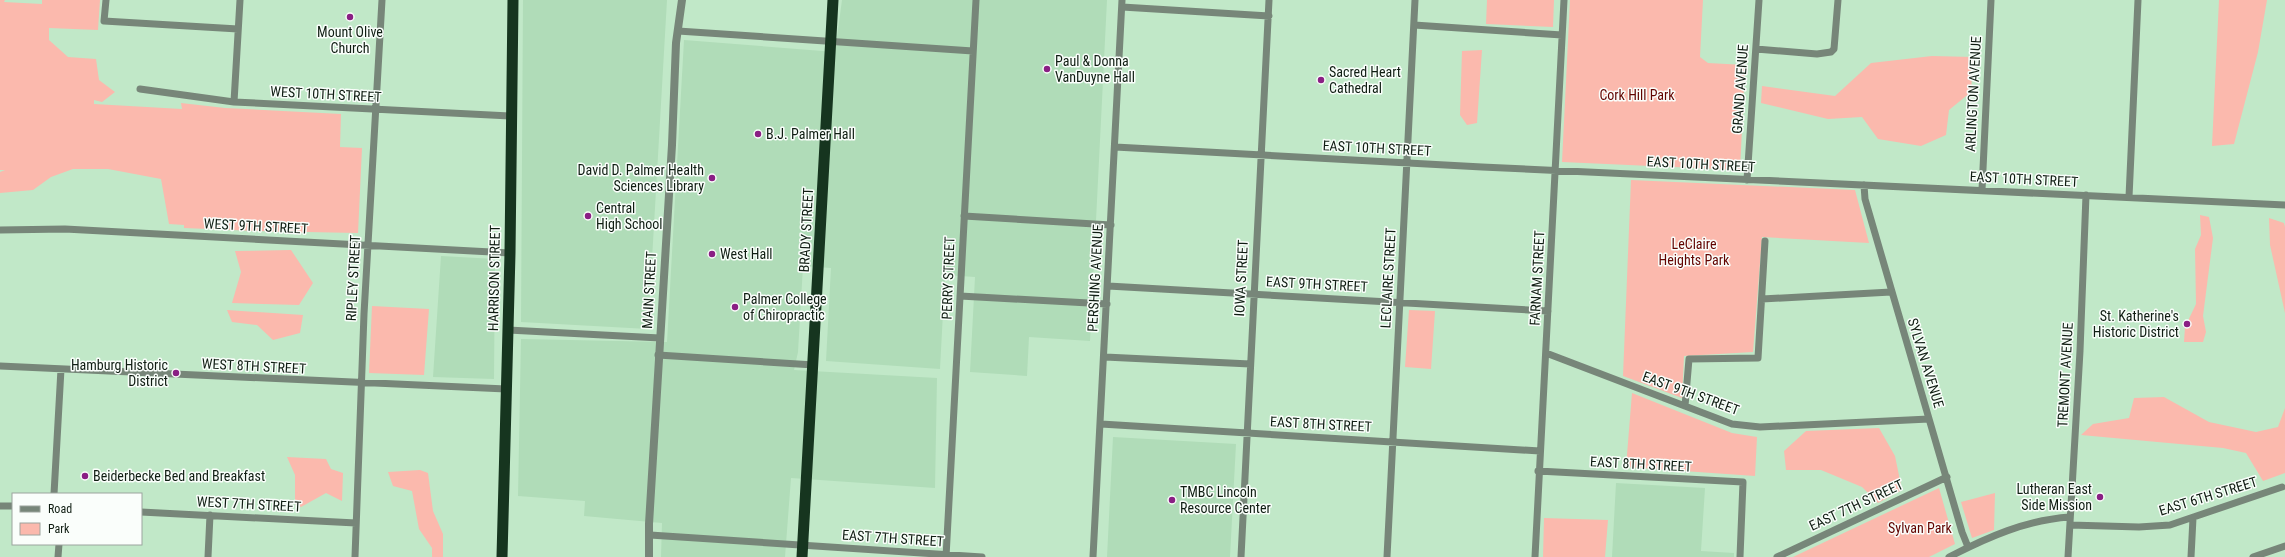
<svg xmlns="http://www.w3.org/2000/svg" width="2285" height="557" viewBox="0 0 2285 557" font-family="'Roboto Condensed',sans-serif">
	<rect width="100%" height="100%" fill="#c1e8c8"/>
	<!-- built -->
	<path fill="#b0dcb8" d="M 523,0 L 667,0 L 648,329 L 521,322 Z
		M 842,0 L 1107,0 L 1090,341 L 1029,337 L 1027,376 L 970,372 L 975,277 L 945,275 L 940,369 L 826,361 L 831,268 L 803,266 L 798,352 L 794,370 L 937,378 L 935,488 L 791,478 L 785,557 L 661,557 L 662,523 L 584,516 L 585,501 L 518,496 L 521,339 L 667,342 L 684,40 L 835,52 Z
		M 441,256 L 495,259 L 494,379 L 433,377 Z
		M 1113,437 L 1236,444 L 1230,557 L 1107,557 Z
		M 1616,483 L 1705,488 L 1701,551 L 1734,553 L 1734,557 L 1612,557 Z"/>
	<!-- green -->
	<path fill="#fbb9ad" d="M 0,0 L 5,0 L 4,2 L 42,4 L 42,0 L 100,0 L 98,30 L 49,28 L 49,40 L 68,57 L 96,59 L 99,80 L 115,92 L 102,102 L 94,100 L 94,104 L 182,109 L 181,103 L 225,108 L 341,114 L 340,147 L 362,148 L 358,233 L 306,232 L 306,233 L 184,228 L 184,225 L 169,224 L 161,179 L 108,169 L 73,169 L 51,177 L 33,190 L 0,193 L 0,172 L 5,170 L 0,170 Z
		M 1487,0 L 1554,0 L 1553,27 L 1486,24 Z
		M 1570,0 L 1703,0 L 1700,57 L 1708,63 L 1745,65 L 1740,170 L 1562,162 Z
		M 2219,0 L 2267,0 L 2258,52 L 2234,144 L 2212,146 Z
		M 1482,50 L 1477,123 L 1467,125 L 1460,115 L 1462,51 Z
		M 1932,56 L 1973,57 L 1971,92 L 1949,110 L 1946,135 L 1921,146 L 1878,139 L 1862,117 L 1828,119 L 1761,103 L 1762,86 L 1835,96 L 1871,63 Z
		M 1631,180 L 1855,190 L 1869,243 L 1762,237 L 1753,352 L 1684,356 L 1682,398 L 1623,376 Z
		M 2200,215 L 2209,217 L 2213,238 L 2203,316 L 2206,332 L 2203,342 L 2184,342 L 2185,327 L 2196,304 L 2195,249 L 2201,235 Z
		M 2269,218 L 2284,223 L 2285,227 L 2285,313 L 2270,245 Z
		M 291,250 L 313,283 L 299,305 L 232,303 L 241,272 L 235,251 Z
		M 372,306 L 429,309 L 424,375 L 369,373 Z
		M 227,310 L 303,315 L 300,333 L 273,340 L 257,325 L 232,322 Z
		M 1409,310 L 1435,311 L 1431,369 L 1405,367 Z
		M 1632,393 L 1732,433 L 1757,437 L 1755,476 L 1626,467 Z
		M 2164,397 L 2209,422 L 2256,432 L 2278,427 L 2285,408 L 2285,473 L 2263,481 L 2246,453 L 2223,448 L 2081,435 L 2093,424 L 2129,418 L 2134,398 Z
		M 1879,428 L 1895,456 L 1902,490 L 1878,503 L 1862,487 L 1821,470 L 1786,470 L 1784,451 L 1806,431 Z
		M 287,457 L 326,459 L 331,469 L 343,473 L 342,501 L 326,493 L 301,507 L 295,504 L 295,475 Z
		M 420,470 L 428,473 L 433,511 L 443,534 L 443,557 L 432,557 L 432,548 L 419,529 L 412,491 L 393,486 L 388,472 Z
		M 1939,488 L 1955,544 L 1929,557 L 1793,557 Z
		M 1995,493 L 1994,530 L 1972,538 L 1961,502 Z
		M 1544,518 L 1608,520 L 1605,557 L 1543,557 Z"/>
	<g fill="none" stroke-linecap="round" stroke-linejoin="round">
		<!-- minor -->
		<path stroke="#778679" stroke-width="7" d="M 106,0 L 104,21 L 238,29
			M 1122,7 L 1269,16
			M 1414,25 L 1562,35
			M 678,31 L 973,51
			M 1756,49 L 1817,54 L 1831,52 L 1834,49 L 1838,0
			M 140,89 L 234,102 L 511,116
			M 234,102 L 240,0
			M 1115,147 L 1482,167 L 2285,205
			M 1747,180 L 1759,0
			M 1864,185 L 1865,199 L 1962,532 L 1968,547
			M 1982,190 L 1991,0
			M 2129,197 L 2138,0
			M 964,216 L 1111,225
			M 0,230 L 65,229 L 510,253
			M 1108,286 L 1548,311
			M 960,296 L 1107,304
			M 1762,299 L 1891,292
			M 508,330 L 660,338
			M 1546,353 L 1732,424 L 1760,427 L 1929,419
			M 658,355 L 814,365
			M 1105,357 L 1250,364
			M 0,366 L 506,389
			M 1685,406 L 1689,359 L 1758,358 L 1765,241
			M 1101,424 L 1540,451
			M 1538,471 L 1743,482 L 1740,557
			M 54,494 L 61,369
			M 0,506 L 13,506
			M 141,512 L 356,523
			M 2070,525 L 2139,527 L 2170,525 L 2282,487
			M 650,535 L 982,557
			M 58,557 L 59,544
			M 208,557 L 210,515
			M 355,557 L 364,314 L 382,0
			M 946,557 L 976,0
			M 1093,557 L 1122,0
			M 1241,557 L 1269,0
			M 1387,557 L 1415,0
			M 1535,557 L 1564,0
			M 1777,557 L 1947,477
			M 1949,557 C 1988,537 2026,520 2070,517
			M 2068,557 L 2080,351 L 2086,195
			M 2191,557 L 2193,518
			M 2253,557 L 2285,546"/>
		<!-- tertiary -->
		<path stroke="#778679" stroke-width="8" d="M 649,557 L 649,524 L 672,145 L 676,43 L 682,0"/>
		<!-- trunk -->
		<path stroke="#16351f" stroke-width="11" d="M 502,557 L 510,253 L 513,0
			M 802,557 L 833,0"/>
	</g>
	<!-- markers -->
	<g fill="#8a1f84" stroke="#fafefb" stroke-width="1.5">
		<circle cx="350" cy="17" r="4"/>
		<circle cx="1047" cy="69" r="4"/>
		<circle cx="1321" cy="80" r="4"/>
		<circle cx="758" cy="134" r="4"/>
		<circle cx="712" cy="178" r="4"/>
		<circle cx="588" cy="216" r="4"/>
		<circle cx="712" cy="254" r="4"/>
		<circle cx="735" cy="307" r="4"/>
		<circle cx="2187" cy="324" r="4"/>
		<circle cx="176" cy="373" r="4"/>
		<circle cx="85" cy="476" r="4"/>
		<circle cx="2100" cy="497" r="4"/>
		<circle cx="1172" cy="500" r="4"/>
	</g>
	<g text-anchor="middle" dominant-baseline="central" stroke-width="3" stroke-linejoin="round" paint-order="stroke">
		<!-- poi labels -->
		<g font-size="14" fill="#0f1d12" stroke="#fafefb" text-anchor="start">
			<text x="350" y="32" text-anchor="middle">Mount Olive<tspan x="350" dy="16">Church</tspan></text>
			<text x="1055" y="61">Paul &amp; Donna<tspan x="1055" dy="16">VanDuyne Hall</tspan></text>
			<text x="1329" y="72">Sacred Heart<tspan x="1329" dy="16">Cathedral</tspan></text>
			<text x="766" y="134">B.J. Palmer Hall</text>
			<text x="704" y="170" text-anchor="end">David D. Palmer Health<tspan x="704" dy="16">Sciences Library</tspan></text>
			<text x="596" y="208">Central<tspan x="596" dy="16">High School</tspan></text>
			<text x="720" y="254">West Hall</text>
			<text x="743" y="299">Palmer College<tspan x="743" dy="16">of Chiropractic</tspan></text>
			<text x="2179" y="316" text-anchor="end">St. Katherine's<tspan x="2179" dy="16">Historic District</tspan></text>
			<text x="168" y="365" text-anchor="end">Hamburg Historic<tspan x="168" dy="16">District</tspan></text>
			<text x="93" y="476">Beiderbecke Bed and Breakfast</text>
			<text x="2092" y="489" text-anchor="end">Lutheran East<tspan x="2092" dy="16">Side Mission</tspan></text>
			<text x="1180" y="492">TMBC Lincoln<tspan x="1180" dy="16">Resource Center</tspan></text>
		</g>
		<!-- street labels -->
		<g font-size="14" fill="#0f1d12" stroke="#fafefb">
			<text transform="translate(1740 89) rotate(-86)">GRAND AVENUE</text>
			<text transform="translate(326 94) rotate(3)">WEST 10TH STREET</text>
			<text transform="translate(1973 94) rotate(-87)">ARLINGTON AVENUE</text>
			<text transform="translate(1377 148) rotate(3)">EAST 10TH STREET</text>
			<text transform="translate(1701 164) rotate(3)">EAST 10TH STREET</text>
			<text transform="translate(2024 179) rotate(3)">EAST 10TH STREET</text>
			<text transform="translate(256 226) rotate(3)">WEST 9TH STREET</text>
			<text transform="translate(806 230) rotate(-87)">BRADY STREET</text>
			<text transform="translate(353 278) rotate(-87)">RIPLEY STREET</text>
			<text transform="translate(494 278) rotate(-89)">HARRISON STREET</text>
			<text transform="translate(948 278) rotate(-88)">PERRY STREET</text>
			<text transform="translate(1095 278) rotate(-87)">PERSHING AVENUE</text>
			<text transform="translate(1241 278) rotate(-87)">IOWA STREET</text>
			<text transform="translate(1388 278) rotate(-87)">LECLAIRE STREET</text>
			<text transform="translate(1537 278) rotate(-87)">FARNAM STREET</text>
			<text transform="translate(1317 284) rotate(3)">EAST 9TH STREET</text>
			<text transform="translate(649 290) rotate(-87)">MAIN STREET</text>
			<text transform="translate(1926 363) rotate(73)">SYLVAN AVENUE</text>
			<text transform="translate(254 366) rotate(3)">WEST 8TH STREET</text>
			<text transform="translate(2065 375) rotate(-87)">TREMONT AVENUE</text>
			<text transform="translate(1691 393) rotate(20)">EAST 9TH STREET</text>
			<text transform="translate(1321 424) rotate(3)">EAST 8TH STREET</text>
			<text transform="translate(1641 464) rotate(3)">EAST 8TH STREET</text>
			<text transform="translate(2208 496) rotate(-17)">EAST 6TH STREET</text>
			<text transform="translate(249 504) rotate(3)">WEST 7TH STREET</text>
			<text transform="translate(1856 505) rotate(-25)">EAST 7TH STREET</text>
			<text transform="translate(893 538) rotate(4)">EAST 7TH STREET</text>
		</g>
		<!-- park labels -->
		<g font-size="14" fill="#620400" stroke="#fafefb">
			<text x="1637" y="95">Cork Hill Park</text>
			<text x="1694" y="244">LeClaire<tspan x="1694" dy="16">Heights Park</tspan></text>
			<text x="1920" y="528">Sylvan Park</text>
		</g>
	</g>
	<!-- legend -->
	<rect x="12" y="493" width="130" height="52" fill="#fafefb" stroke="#9ca49e"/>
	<rect x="20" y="506" width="20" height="6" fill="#778679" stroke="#9ca49e"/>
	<text x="48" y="513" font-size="12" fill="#0f1d12">Road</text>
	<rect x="20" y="523" width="20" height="12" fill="#fbb9ad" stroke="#9ca49e"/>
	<text x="48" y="533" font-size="12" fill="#0f1d12">Park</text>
</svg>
